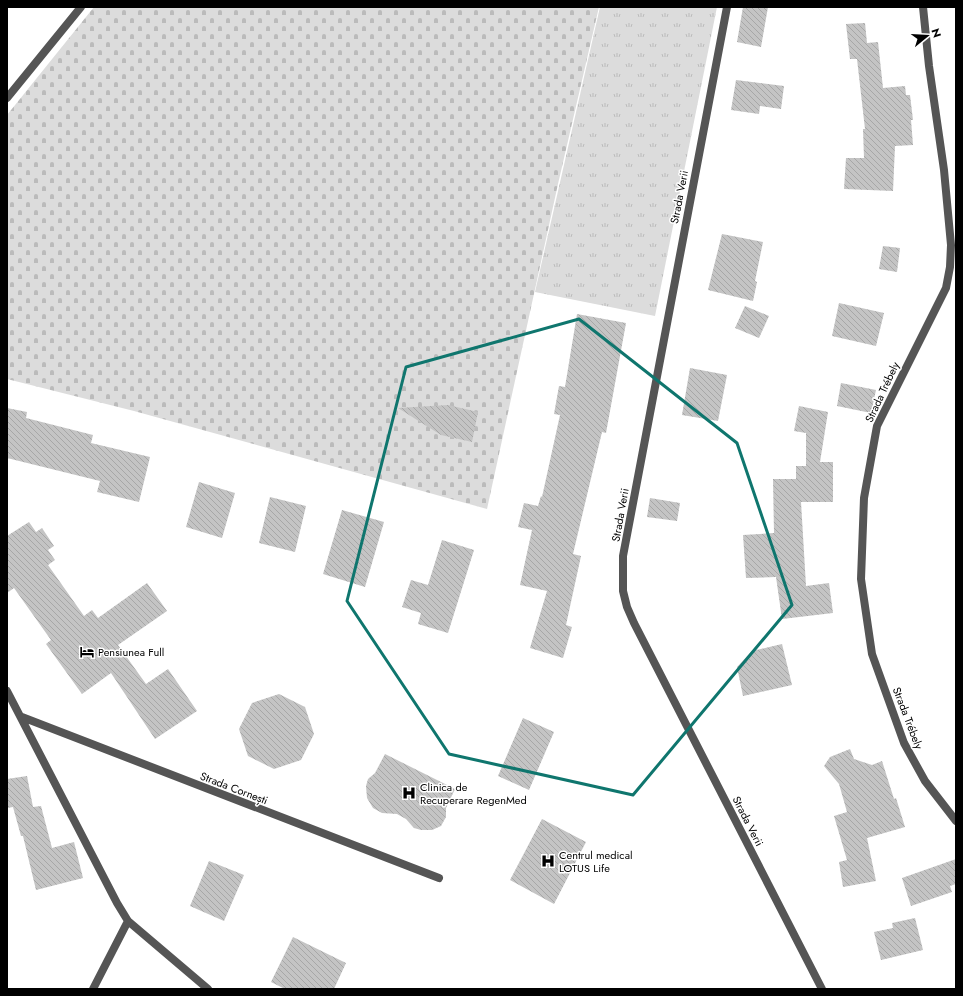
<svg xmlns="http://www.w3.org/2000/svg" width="963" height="996" viewBox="0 0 963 996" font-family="Jost,sans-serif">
	<defs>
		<pattern id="cemetery-stones" width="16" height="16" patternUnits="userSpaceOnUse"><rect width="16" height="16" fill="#dcdcdc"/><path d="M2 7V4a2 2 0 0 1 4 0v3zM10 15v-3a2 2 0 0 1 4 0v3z" fill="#bbb"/></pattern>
		<pattern id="park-tufts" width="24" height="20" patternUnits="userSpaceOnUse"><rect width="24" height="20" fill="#dcdcdc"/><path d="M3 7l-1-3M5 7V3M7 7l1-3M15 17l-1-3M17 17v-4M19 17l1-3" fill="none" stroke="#bbb"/></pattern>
		<pattern id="building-back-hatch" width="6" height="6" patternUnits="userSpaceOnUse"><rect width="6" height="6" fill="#c4c4c4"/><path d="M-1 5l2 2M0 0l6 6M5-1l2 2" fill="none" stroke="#a7a7a7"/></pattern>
	</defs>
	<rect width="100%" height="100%" fill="#fff"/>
	<!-- cemetery -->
	<path fill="url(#cemetery-stones)" d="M 94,7 L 599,7 L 558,184 L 487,509 L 134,411 L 7,379 L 7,115 Z"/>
	<!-- park -->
	<path fill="url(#park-tufts)" d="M 600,7 L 717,7 L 655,316 L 535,292 Z"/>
	<!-- building -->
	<path fill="url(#building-back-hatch)" d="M 743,7 L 768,7 L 761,47 L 737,42 Z
		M 865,23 L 867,43 L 878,42 L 883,88 L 905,86 L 906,95 L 910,95 L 913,120 L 911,120 L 913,145 L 895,146 L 893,191 L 844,189 L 846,158 L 864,158 L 863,129 L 865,129 L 857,59 L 850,59 L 846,24 Z
		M 736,80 L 784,86 L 781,109 L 760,106 L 759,114 L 731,110 Z
		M 722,234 L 763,242 L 755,281 L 757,282 L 753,301 L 708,290 Z
		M 883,246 L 900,248 L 897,272 L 879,269 Z
		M 839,303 L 884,313 L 876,346 L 832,336 Z
		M 745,306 L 769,316 L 759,338 L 735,328 Z
		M 577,314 L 626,323 L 606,433 L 602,432 L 573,554 L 581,556 L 566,625 L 572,627 L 563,658 L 530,648 L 547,591 L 520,585 L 532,530 L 518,527 L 524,503 L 538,506 L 541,496 L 542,497 L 560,415 L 554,414 L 559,386 L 565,387 Z
		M 690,368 L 727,375 L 718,421 L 682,415 Z
		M 841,383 L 876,390 L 871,413 L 837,406 Z
		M 448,405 L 478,412 L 472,442 L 441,435 L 398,408 Z
		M 799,406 L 828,412 L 820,462 L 833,462 L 833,502 L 801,502 L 806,586 L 829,583 L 833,613 L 782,619 L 776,577 L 746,578 L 743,535 L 774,533 L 773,479 L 796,479 L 796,466 L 806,466 L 806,433 L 794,431 Z
		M 7,408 L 27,412 L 26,418 L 93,435 L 91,443 L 150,457 L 139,502 L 97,492 L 100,481 L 7,458 Z
		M 199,482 L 235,493 L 222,538 L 186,527 Z
		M 270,497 L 306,506 L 295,552 L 259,543 Z
		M 650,498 L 680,503 L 677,521 L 647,517 Z
		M 342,510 L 384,522 L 365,587 L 323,574 Z
		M 29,522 L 36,532 L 42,528 L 54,546 L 48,550 L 55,560 L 48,565 L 84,616 L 92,610 L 98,618 L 147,583 L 167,611 L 118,645 L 146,684 L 168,669 L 197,711 L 155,739 L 111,673 L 82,694 L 46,644 L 51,640 L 14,588 L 7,593 L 7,536 Z
		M 442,540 L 474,550 L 448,633 L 418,624 L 421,613 L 402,607 L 411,580 L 428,585 Z
		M 782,644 L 792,685 L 743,696 L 737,667 L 752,651 Z
		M 279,694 L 305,707 L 314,734 L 301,760 L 274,769 L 248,756 L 239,729 L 252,703 Z
		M 523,718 L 554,732 L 529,790 L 498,776 Z
		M 850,749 L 854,759 L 872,765 L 882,761 L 894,799 L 896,798 L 905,827 L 867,838 L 876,881 L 843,887 L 839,862 L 847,860 L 834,816 L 847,812 L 839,784 L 824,766 L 830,757 Z
		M 385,754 L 455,789 L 446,808 L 446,817 L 441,826 L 432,830 L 421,830 L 414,828 L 406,819 L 397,814 L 382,813 L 373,808 L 367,798 L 366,786 L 368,779 L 375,773 Z
		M 27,776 L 33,807 L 41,806 L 52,848 L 74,842 L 83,878 L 36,890 L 23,836 L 21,836 L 13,807 L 7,808 L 7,779 Z
		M 542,819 L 586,842 L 554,904 L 510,880 Z
		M 956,859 L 956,884 L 950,886 L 952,892 L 911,906 L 902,878 Z
		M 209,861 L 244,875 L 224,921 L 190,906 Z
		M 915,918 L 923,950 L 881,960 L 874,932 L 893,928 L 892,923 Z
		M 293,937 L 346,963 L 334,989 L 285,989 L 271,982 Z"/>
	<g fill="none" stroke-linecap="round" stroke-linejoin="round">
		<!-- street -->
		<path stroke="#555" stroke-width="8" d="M 727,7 L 623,556 L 623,591 L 627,607 L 634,623 L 822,989
			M 923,7 L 929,66 L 944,170 L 951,245 L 950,267 L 946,288 L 877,426 L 864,498 L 861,579 L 872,654 L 904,743 L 925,781 L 956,821
			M 7,98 L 81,7
			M 7,691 L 117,903 L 128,921 L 208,989
			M 22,717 L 439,878
			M 93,989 L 128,921"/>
	</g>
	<!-- marked area -->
	<path fill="none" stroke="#0f766e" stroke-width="3" stroke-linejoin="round" d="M 579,319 L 737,443 L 792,605 L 633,795 L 449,754 L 347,601 L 406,367 Z"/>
	<!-- icons -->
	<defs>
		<symbol id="hotel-bare" viewBox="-9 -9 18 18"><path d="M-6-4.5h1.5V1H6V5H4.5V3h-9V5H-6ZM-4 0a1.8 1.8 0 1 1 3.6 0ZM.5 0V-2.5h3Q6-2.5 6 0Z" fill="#000" stroke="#fff" stroke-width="2.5" paint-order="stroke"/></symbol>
		<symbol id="hospital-bare" viewBox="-9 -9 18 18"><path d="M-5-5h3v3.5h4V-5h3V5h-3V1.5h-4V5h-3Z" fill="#000" stroke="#fff" stroke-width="2.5" paint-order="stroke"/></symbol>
	</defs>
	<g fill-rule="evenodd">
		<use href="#hotel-bare" x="77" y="642" width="20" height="20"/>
		<use href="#hospital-bare" x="399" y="783" width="20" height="20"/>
		<use href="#hospital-bare" x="538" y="851" width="20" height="20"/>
	</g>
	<g text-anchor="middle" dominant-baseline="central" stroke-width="3" stroke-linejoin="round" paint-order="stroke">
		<!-- street labels -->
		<g font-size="11" fill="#000" stroke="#fff">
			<text transform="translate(679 197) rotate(-79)">Strada Verii</text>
			<text transform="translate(882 392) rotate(-65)">Strada Trébely</text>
			<text transform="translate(620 515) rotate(-80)">Strada Verii</text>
			<text transform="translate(908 718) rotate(69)">Strada Trébely</text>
			<text transform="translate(234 788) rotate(21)">Strada Cornești</text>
			<text transform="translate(748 821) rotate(63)">Strada Verii</text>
		</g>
		<!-- poi labels -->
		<g font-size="11" fill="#000" stroke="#fff" text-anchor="start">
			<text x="98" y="652">Pensiunea Full</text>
			<text x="420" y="787">Clinica de<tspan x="420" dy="13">Recuperare RegenMed</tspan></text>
			<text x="559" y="855">Centrul medical<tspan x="559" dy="13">LOTUS Life</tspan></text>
		</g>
	</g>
	<!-- border -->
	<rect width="963" height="996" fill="none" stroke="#000000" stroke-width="16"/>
	<!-- north arrow -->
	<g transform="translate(927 36) rotate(72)" stroke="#ffffff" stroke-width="3" paint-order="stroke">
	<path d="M0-3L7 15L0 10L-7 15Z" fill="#000000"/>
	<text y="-6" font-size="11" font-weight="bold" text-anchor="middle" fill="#000000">N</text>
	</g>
</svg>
